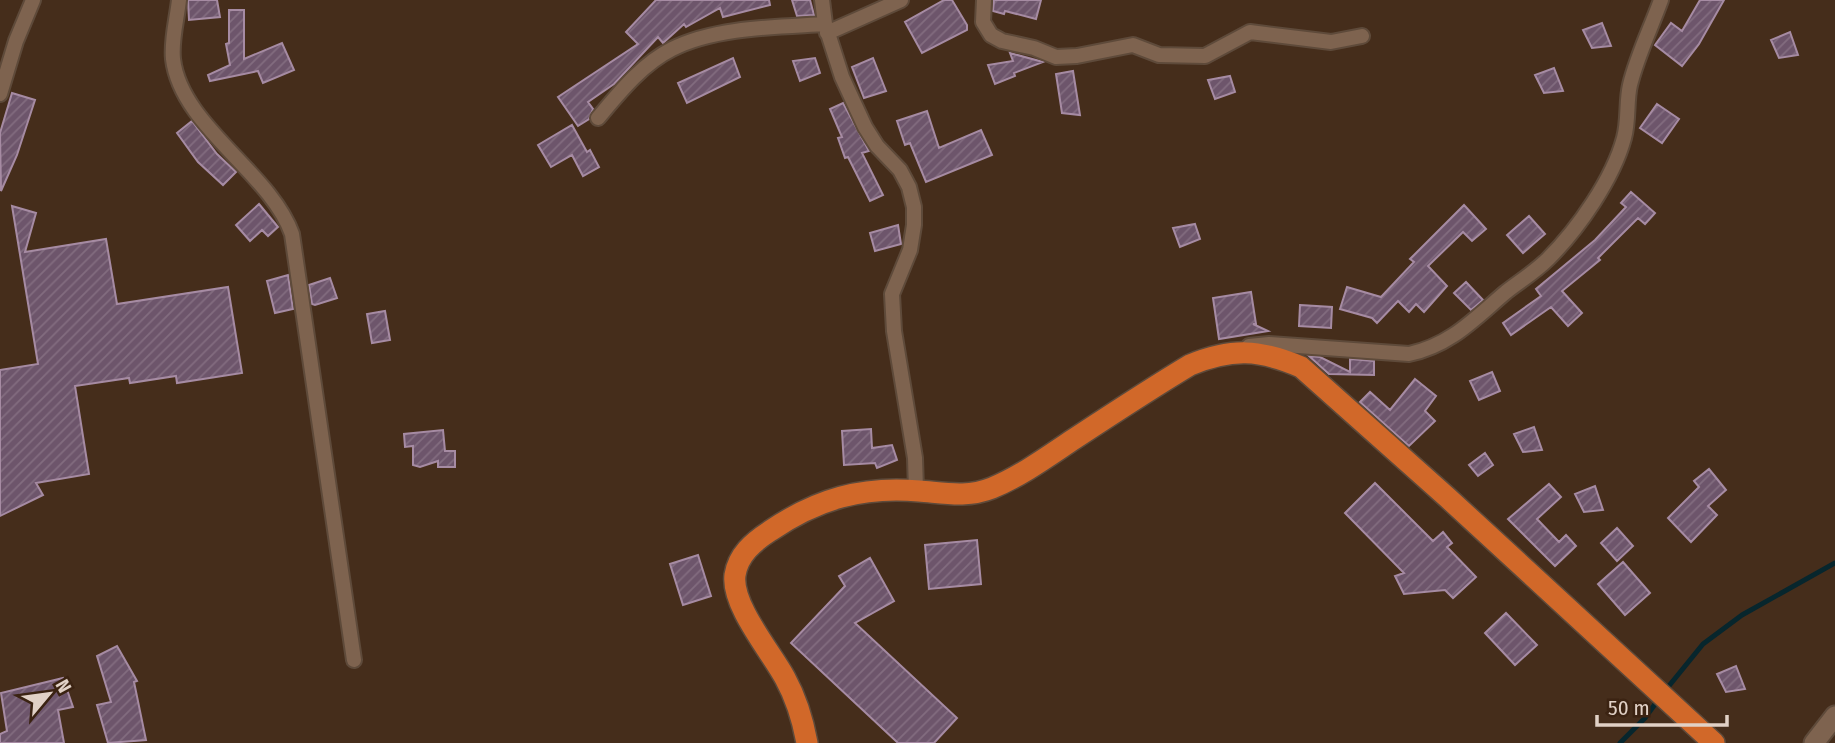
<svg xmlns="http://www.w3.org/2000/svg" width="1835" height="743" viewBox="0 0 1835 743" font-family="'Fira Sans Condensed',sans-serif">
	<defs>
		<pattern id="building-hatch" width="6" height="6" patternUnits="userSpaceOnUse" patternTransform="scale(1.75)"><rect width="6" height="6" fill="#6d556b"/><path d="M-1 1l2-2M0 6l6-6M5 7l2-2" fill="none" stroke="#826c7f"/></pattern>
	</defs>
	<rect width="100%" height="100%" fill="#452d1b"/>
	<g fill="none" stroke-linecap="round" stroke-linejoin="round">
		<!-- stream -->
		<path stroke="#07262d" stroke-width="5" d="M 1664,692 L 1703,644 L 1742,615 L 1835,563
			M 1620,743 L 1645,718 L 1658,700"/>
	</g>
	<!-- building -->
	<path fill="url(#building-hatch)" stroke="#a68ba3" stroke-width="2" d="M 188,0 L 217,0 L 220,17 L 189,20 Z
		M 656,0 L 769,0 L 770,5 L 723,17 L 720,8 L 686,27 L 684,24 L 663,43 L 658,37 L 614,84 L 588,102 L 593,109 L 589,119 L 578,126 L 558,97 L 638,44 L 626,32 Z
		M 792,0 L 810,0 L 814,15 L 797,16 Z
		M 944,0 L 952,0 L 967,25 L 967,30 L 922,53 L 905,22 Z
		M 994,0 L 1041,0 L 1036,19 L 1005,11 L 1004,14 L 993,11 Z
		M 1700,0 L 1724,0 L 1699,44 L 1682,66 L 1655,45 L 1671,23 L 1682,31 Z
		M 229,10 L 244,10 L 244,59 L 282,43 L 294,70 L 263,83 L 258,71 L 210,81 L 208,75 L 230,65 L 226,44 L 229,43 Z
		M 1602,23 L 1611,46 L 1592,48 L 1583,30 Z
		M 1790,32 L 1798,55 L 1779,58 L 1771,40 Z
		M 1010,53 L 1043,62 L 1014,73 L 1015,76 L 995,84 L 988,65 L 1013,61 Z
		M 733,58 L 740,77 L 687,103 L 678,83 Z
		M 815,58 L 820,73 L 800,81 L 793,61 Z
		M 873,58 L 886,91 L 864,98 L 852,67 Z
		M 1554,68 L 1563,91 L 1544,93 L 1535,75 Z
		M 1073,71 L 1080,115 L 1062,113 L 1056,74 Z
		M 1230,76 L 1235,92 L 1215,99 L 1208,80 Z
		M 12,93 L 35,100 L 17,155 L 1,191 L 0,133 Z
		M 843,103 L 869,151 L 862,153 L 883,195 L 870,201 L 848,157 L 845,158 L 838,138 L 842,137 L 830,109 Z
		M 1657,104 L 1679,119 L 1662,143 L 1640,128 Z
		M 927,111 L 939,148 L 981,130 L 992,155 L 926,182 L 910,143 L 905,145 L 897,121 Z
		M 192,121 L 217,154 L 236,172 L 223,185 L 198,162 L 177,133 Z
		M 572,125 L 587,152 L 590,150 L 599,167 L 583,176 L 572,155 L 551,167 L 538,145 Z
		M 1631,192 L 1655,213 L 1645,224 L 1638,218 L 1598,258 L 1600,260 L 1562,291 L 1582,313 L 1568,326 L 1551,307 L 1511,335 L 1503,323 L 1541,296 L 1536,289 L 1595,240 L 1626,207 L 1621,203 Z
		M 259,204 L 278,227 L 268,236 L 262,230 L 250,241 L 236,225 Z
		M 1464,205 L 1486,229 L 1472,241 L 1463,232 L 1428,266 L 1447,286 L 1424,312 L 1416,304 L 1409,312 L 1398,301 L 1377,323 L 1372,318 L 1340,309 L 1347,287 L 1381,297 L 1414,262 L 1410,259 Z
		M 12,206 L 36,213 L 25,252 L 106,239 L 117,304 L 228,287 L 242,373 L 177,383 L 176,376 L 130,383 L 129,378 L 75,386 L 89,474 L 36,483 L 43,495 L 0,516 L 0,370 L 38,364 Z
		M 1529,216 L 1545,234 L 1523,253 L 1507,235 Z
		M 1195,224 L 1200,239 L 1180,247 L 1173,228 Z
		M 898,225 L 901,244 L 875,251 L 870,233 Z
		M 288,275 L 293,309 L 275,313 L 267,281 Z
		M 330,278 L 337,298 L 315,305 L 312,304 L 309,285 Z
		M 1466,282 L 1483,300 L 1471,310 L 1454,293 Z
		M 1251,292 L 1256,324 L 1253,324 L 1268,331 L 1219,339 L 1213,298 Z
		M 1300,305 L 1332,307 L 1331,328 L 1299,326 Z
		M 385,311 L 390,340 L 372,343 L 367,314 Z
		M 1309,356 L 1320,357 L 1350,372 L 1350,359 L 1374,361 L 1374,375 L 1329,374 Z
		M 1492,372 L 1500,391 L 1479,400 L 1470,381 Z
		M 1415,379 L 1436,396 L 1425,411 L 1435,421 L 1409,446 L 1360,402 L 1370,392 L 1390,410 Z
		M 1534,427 L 1542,450 L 1523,452 L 1514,434 Z
		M 871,429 L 872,448 L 892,445 L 897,460 L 877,468 L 875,463 L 844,465 L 842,431 Z
		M 443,430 L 445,451 L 455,451 L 455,467 L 438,467 L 438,461 L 420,467 L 413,465 L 413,446 L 405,447 L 404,434 Z
		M 1485,453 L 1493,465 L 1478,476 L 1469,465 Z
		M 1709,469 L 1726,490 L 1708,506 L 1717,515 L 1691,542 L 1668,518 L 1699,487 L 1694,481 Z
		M 1375,483 L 1433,541 L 1443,532 L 1452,543 L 1447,547 L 1476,577 L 1453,598 L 1445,590 L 1404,594 L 1395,576 L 1404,573 L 1345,513 Z
		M 1549,484 L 1561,497 L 1537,519 L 1559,542 L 1566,535 L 1576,546 L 1555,566 L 1508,519 Z
		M 1595,486 L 1603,510 L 1584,512 L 1575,494 Z
		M 1617,528 L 1633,546 L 1617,561 L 1601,543 Z
		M 977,540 L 981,584 L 929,589 L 925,545 Z
		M 698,555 L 711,596 L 683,605 L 670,564 Z
		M 870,558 L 894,601 L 855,623 L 957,718 L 934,743 L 898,743 L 791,643 L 845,586 L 839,576 Z
		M 1623,562 L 1650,593 L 1625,615 L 1598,584 Z
		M 1506,613 L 1537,645 L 1515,665 L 1485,633 Z
		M 117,646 L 137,681 L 134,682 L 146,740 L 108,743 L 97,705 L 111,702 L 97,656 Z
		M 1736,666 L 1745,689 L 1726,692 L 1717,674 Z
		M 63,678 L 73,707 L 58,710 L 64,743 L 0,743 L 0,734 L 7,731 L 1,693 Z"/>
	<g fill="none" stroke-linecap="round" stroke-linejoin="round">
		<defs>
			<path id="street" d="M 179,0 C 177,19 171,40 173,59 C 181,126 270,172 292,234 L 354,660
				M 822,0 L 825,24 L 842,77 L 865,127 L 877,146 L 900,170 L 909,187 L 914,207 L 914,225 L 910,250 L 892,294 L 894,331 L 915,458 L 916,490
				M 984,0 L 983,22 L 991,35 L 1002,41 L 1034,48 L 1056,57 L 1077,56 L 1133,45 L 1159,55 L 1205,56 L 1250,32 L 1331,42 L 1362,36
				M 827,33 L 901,0
				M 0,94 L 16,41 L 33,0
				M 598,118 C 619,93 642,64 672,49 C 715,27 777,27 825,24
				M 1249,346 L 1269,344 L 1409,354 C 1451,345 1474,319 1506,292 C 1520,281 1535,272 1548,259 C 1578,229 1613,179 1624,138 C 1629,120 1626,102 1630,85 C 1637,56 1651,28 1661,0"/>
			<path id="secondary" d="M 1814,743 L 1835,716"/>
			<path id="highway" d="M 807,743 C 803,721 796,698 785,678 C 771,652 731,605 735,575 C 738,555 753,542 770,531 C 817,499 862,486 919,491 C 945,493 967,498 992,488 C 1021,476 1047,457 1074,439 C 1112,414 1150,389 1190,365 C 1232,348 1259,349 1301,367 L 1448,498 L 1714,743"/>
		</defs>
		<!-- street casing -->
		<use href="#street" stroke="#5e4a3a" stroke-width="18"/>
		<!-- secondary casing -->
		<use href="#secondary" stroke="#5e4a3a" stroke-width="23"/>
		<!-- highway casing -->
		<use href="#highway" stroke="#5e4a3a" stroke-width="24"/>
		<!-- street -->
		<use href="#street" stroke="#7e634f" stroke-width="14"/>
		<!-- secondary -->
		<use href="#secondary" stroke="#7e634f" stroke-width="19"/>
		<!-- highway -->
		<use href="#highway" stroke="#d16829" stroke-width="21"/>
	</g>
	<!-- north arrow -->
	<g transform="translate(49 694) rotate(61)" stroke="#3b2312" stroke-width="5" paint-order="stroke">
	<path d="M0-5L12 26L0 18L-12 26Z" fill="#e1d1c6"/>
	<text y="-10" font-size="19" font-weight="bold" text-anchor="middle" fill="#e1d1c6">N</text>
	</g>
	<!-- scale -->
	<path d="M1597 715v10h130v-10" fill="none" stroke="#e1d1c6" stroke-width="3.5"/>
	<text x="1608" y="715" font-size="21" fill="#e1d1c6" stroke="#3b2312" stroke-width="5" paint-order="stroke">50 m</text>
</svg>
